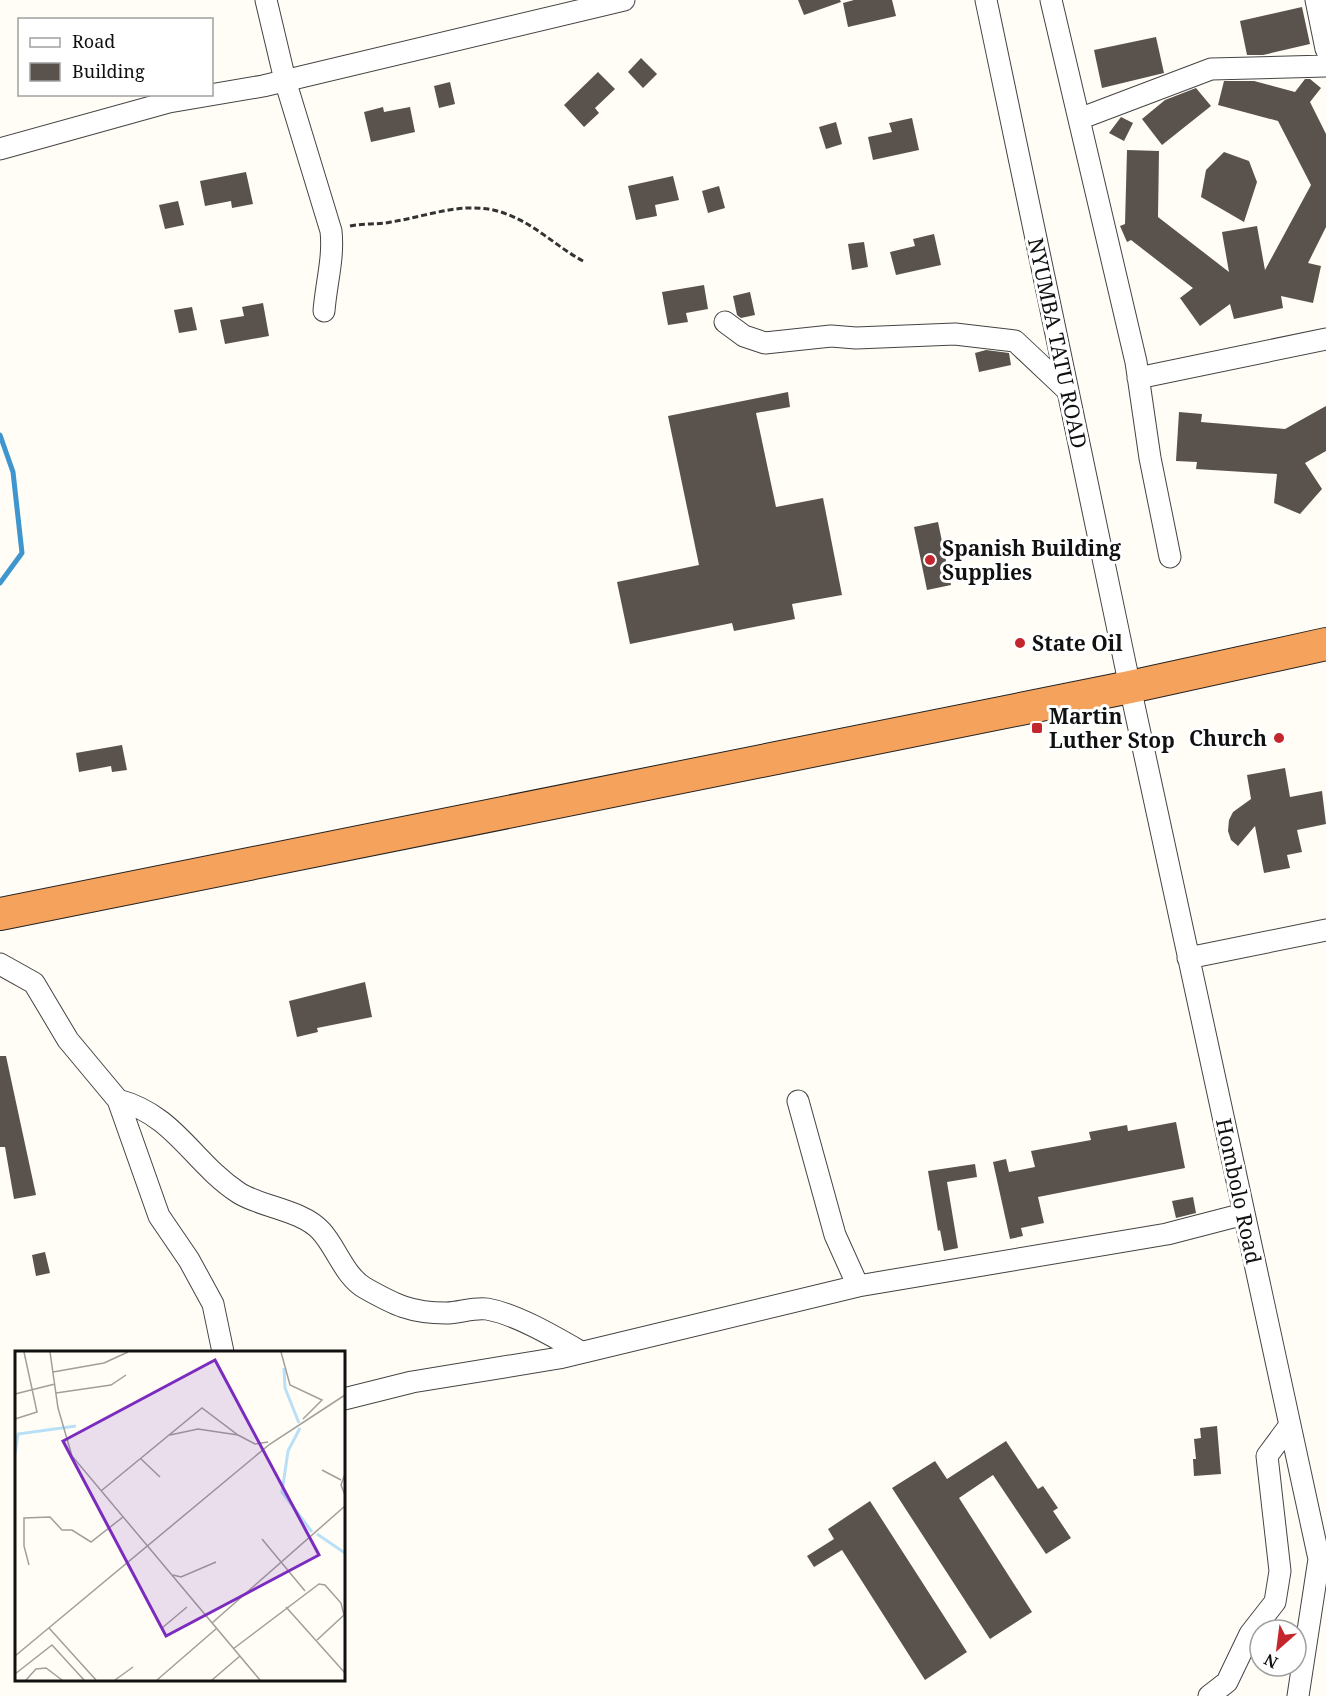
<svg xmlns="http://www.w3.org/2000/svg" width="1326" height="1696" viewBox="0 0 1326 1696" font-family="'Noto Serif',serif">
	<rect width="100%" height="100%" fill="#fffdf5"/>
	<g fill="none" stroke-linecap="round" stroke-linejoin="round">
		<!-- stream -->
		<path stroke="#3f96cf" stroke-width="5" d="M 0,435 L 13,472 L 22,553 L 0,583"/>
	</g>
	<!-- building -->
	<path fill="#5a524d" d="M 798,0 L 840,0 L 841,2 L 804,15 Z
		M 854,0 L 892,0 L 896,16 L 848,27 L 843,3 Z
		M 1302,7 L 1310,44 L 1263,55 L 1247,55 L 1240,21 Z
		M 1156,37 L 1164,73 L 1102,88 L 1094,50 Z
		M 641,58 L 657,74 L 643,88 L 628,72 Z
		M 598,72 L 615,89 L 595,108 L 599,113 L 584,127 L 564,105 Z
		M 1305,79 L 1310,79 L 1321,88 L 1310,102 L 1326,134 L 1326,227 L 1308,263 L 1321,266 L 1313,303 L 1281,296 L 1283,308 L 1234,319 L 1230,304 L 1200,326 L 1180,298 L 1193,288 L 1131,240 L 1127,242 L 1120,226 L 1125,224 L 1127,150 L 1159,151 L 1158,217 L 1229,272 L 1222,232 L 1257,226 L 1265,270 L 1311,185 L 1278,121 L 1218,105 L 1224,81 L 1254,81 L 1295,92 Z
		M 450,82 L 455,104 L 439,108 L 434,86 Z
		M 1196,88 L 1211,106 L 1162,145 L 1142,119 L 1165,100 Z
		M 383,107 L 384,112 L 410,107 L 415,132 L 371,142 L 364,112 Z
		M 1121,117 L 1133,123 L 1124,141 L 1109,133 Z
		M 912,118 L 919,150 L 873,160 L 868,137 L 892,132 L 889,123 Z
		M 836,122 L 842,144 L 826,149 L 819,127 Z
		M 1224,152 L 1249,161 L 1257,182 L 1244,222 L 1201,197 L 1206,170 Z
		M 246,172 L 253,204 L 232,208 L 231,201 L 205,206 L 200,181 Z
		M 673,176 L 679,200 L 655,205 L 657,216 L 636,220 L 628,186 Z
		M 719,186 L 725,208 L 708,213 L 702,191 Z
		M 178,201 L 184,225 L 165,229 L 159,205 Z
		M 934,234 L 941,265 L 896,275 L 890,252 L 915,246 L 913,239 Z
		M 864,242 L 868,267 L 852,270 L 848,244 Z
		M 704,285 L 708,309 L 686,313 L 688,322 L 668,325 L 662,292 Z
		M 750,292 L 755,315 L 741,318 L 737,315 L 733,296 Z
		M 263,303 L 269,336 L 225,344 L 220,320 L 244,316 L 242,307 Z
		M 192,307 L 197,330 L 179,333 L 174,310 Z
		M 986,350 L 1009,353 L 1011,365 L 979,372 L 975,353 Z
		M 788,392 L 790,407 L 756,413 L 776,507 L 823,498 L 842,595 L 792,604 L 795,619 L 734,631 L 732,623 L 630,644 L 617,582 L 699,565 L 668,416 Z
		M 1326,406 L 1326,451 L 1305,463 L 1322,489 L 1300,514 L 1274,503 L 1277,474 L 1196,469 L 1197,462 L 1176,461 L 1179,412 L 1202,414 L 1201,422 L 1285,429 Z
		M 938,522 L 951,585 L 927,590 L 914,527 Z
		M 122,745 L 127,770 L 112,772 L 111,766 L 79,772 L 76,753 Z
		M 1285,768 L 1290,797 L 1322,791 L 1326,824 L 1297,830 L 1302,852 L 1287,855 L 1290,868 L 1264,873 L 1255,826 L 1238,846 L 1231,840 L 1228,831 L 1229,820 L 1233,812 L 1251,799 L 1247,775 Z
		M 365,982 L 372,1017 L 317,1028 L 318,1032 L 297,1037 L 289,1001 Z
		M 0,1056 L 6,1056 L 36,1195 L 14,1199 L 5,1147 L 0,1147 Z
		M 1176,1122 L 1185,1168 L 1038,1197 L 1044,1223 L 1021,1228 L 1023,1236 L 1010,1239 L 993,1162 L 1006,1159 L 1009,1172 L 1035,1167 L 1031,1151 L 1091,1140 L 1089,1132 L 1127,1125 L 1128,1131 Z
		M 975,1164 L 977,1177 L 947,1182 L 958,1248 L 944,1251 L 940,1230 L 938,1231 L 928,1171 Z
		M 1193,1197 L 1196,1213 L 1176,1218 L 1172,1201 Z
		M 45,1252 L 50,1273 L 36,1276 L 32,1255 Z
		M 1217,1426 L 1221,1474 L 1194,1476 L 1193,1459 L 1196,1459 L 1194,1439 L 1201,1438 L 1200,1428 Z
		M 1006,1441 L 1038,1489 L 1043,1486 L 1058,1508 L 1053,1511 L 1071,1538 L 1046,1554 L 993,1475 L 959,1498 L 1032,1612 L 990,1639 L 892,1488 L 935,1461 L 947,1479 Z
		M 870,1501 L 967,1652 L 925,1680 L 842,1550 L 814,1567 L 807,1556 L 834,1539 L 828,1529 Z"/>
	<g fill="none" stroke-linecap="round" stroke-linejoin="round">
		<defs>
			<path id="minor" d="M 266,0 L 285,80 L 331,231 C 334,258 326,284 324,311
				M 986,0 L 1130,687 L 1319,1559 L 1298,1696
				M 1051,0 L 1136,362 L 1150,458 L 1170,557
				M 1316,0 L 1326,49
				M 1079,119 L 1211,69 L 1326,66
				M 0,149 L 169,102 L 263,86 L 624,0
				M 725,322 L 744,336 L 765,343 L 831,336 L 856,338 L 955,334 L 1015,341 L 1067,390
				M 1138,378 L 1326,339
				M 1188,958 L 1326,930
				M 0,964 L 34,983 L 68,1040 L 118,1100 L 159,1216 L 189,1260 L 213,1304 L 223,1352
				M 118,1100 C 175,1115 193,1163 239,1193 C 261,1207 302,1210 321,1231 C 336,1247 345,1277 365,1288 C 395,1305 411,1313 446,1313 C 459,1313 474,1307 487,1309 C 516,1314 555,1337 581,1352
				M 798,1101 L 835,1235 L 858,1286
				M 344,1399 L 412,1382 L 559,1358 L 858,1286 L 1167,1234 L 1244,1214
				M 1209,1696 L 1227,1682 L 1250,1634 L 1275,1602 L 1280,1571 L 1267,1456 L 1290,1425"/>
			<path id="highway" d="M 0,914 L 1130,687 L 1326,644"/>
		</defs>
		<!-- minor casing -->
		<use href="#minor" stroke="#444" stroke-width="23"/>
		<!-- highway casing -->
		<use href="#highway" stroke="#222" stroke-width="34"/>
		<!-- path -->
		<path stroke="#333" stroke-width="3" stroke-dasharray="6 3" stroke-linecap="butt" d="M 350,226 C 364,223 377,225 391,222 C 430,216 469,198 509,215 C 537,226 557,247 583,261"/>
		<!-- minor -->
		<use href="#minor" stroke="#fff" stroke-width="21"/>
		<!-- highway -->
		<use href="#highway" stroke="#f5a25d" stroke-width="32"/>
	</g>
	<!-- markers -->
	<g fill="#c4262e" stroke="#fff" stroke-width="2">
		<circle cx="930" cy="560" r="6"/>
		<circle cx="1020" cy="643" r="6"/>
		<rect x="1031" y="722" width="12" height="12" rx="3"/>
		<circle cx="1279" cy="738" r="6"/>
	</g>
	<g text-anchor="middle" dominant-baseline="central" stroke-width="6" stroke-linejoin="round" paint-order="stroke">
		<!-- street labels -->
		<g font-size="21" fill="#111" stroke="#fff">
			<text transform="translate(1058 343) rotate(78)">NYUMBA TATU ROAD</text>
			<text transform="translate(1239 1191) rotate(78)">Hombolo Road</text>
		</g>
		<!-- poi labels -->
		<g font-size="21" font-weight="bold" fill="#111" stroke="#fff" text-anchor="start">
			<text x="942" y="548">Spanish Building<tspan x="942" dy="24">Supplies</tspan></text>
			<text x="1032" y="643">State Oil</text>
			<text x="1049" y="716">Martin<tspan x="1049" dy="24">Luther Stop</tspan></text>
			<text x="1267" y="738" text-anchor="end">Church</text>
		</g>
	</g>
	<!-- overview -->
	<g transform="translate(15 1351)">
		<rect width="330" height="330" fill="#fffdf5"/>
		<path fill="none" stroke="#b9e0f7" stroke-width="3" d="M 269,17 L 270,37 L 284,72M 285,77 L 273,100 L 267,141 L 297,181M 0,103 L 3,83 L 61,75M 302,183 L 330,202"/>
		<path fill="none" stroke="#a09f9a" stroke-width="1.5" d="M 35,1 L 43,57 L 57,105 L 245,329M 266,1 L 275,34 L 307,49 L 288,68M 38,21 L 89,12 L 113,1M 41,42 L 96,34 L 111,24M 0,43 L 40,33M 0,68 L 22,61 L 9,1M 155,84 L 183,78 L 223,84M 126,108 L 145,126M 307,119 L 326,129M 330,123 L 326,134 L 330,144M 86,140 L 187,57 L 223,84 L 240,93 L 253,91M 247,188 L 290,240M 14,214 L 9,195 L 9,167 L 35,166 L 47,179 L 57,179 L 76,191 L 108,166M 158,224 L 166,226 L 201,211M 271,256 L 330,322M 197,272 L 330,155M 34,277 L 81,329M 147,277 L 172,256M 218,298 L 304,233 L 310,234 L 326,252 L 329,264 L 302,289M 0,305 L 255,93 L 330,44M 0,323 L 37,294 L 69,329M 11,329 L 21,318 L 31,317 L 47,329M 100,329 L 118,316M 142,329 L 202,277M 197,329 L 225,305"/>
		<path fill="#7b2cbf" fill-opacity="0.15" stroke="#7b2cbf" stroke-width="3" d="M 200,9 L 304,204 L 151,285 L 48,90 Z"/>
		<rect width="330" height="330" fill="none" stroke="#111" stroke-width="3"/>
	</g>
	<!-- legend -->
	<rect x="18" y="18" width="195" height="78" fill="#ffffff" stroke="#a0a0a0" stroke-width="1.5"/>
	<rect x="30" y="38" width="30" height="9" fill="#ffffff" stroke="#a0a0a0" stroke-width="1.5"/>
	<text x="72" y="48" font-size="18" fill="#111111">Road</text>
	<rect x="30" y="63" width="30" height="18" fill="#5a524d" stroke="#a0a0a0" stroke-width="1.5"/>
	<text x="72" y="78" font-size="18" fill="#111111">Building</text>
	<!-- north arrow -->
	<g transform="translate(1278 1648) rotate(208)"><circle r="28" fill="#ffffff" stroke="#a0a0a0" stroke-width="1.5"/>
	<path d="M0-4.5L10 22L0 15L-10 22Z" fill="#c4262e"/>
	<text y="-9" font-size="16" font-weight="bold" text-anchor="middle" fill="#111111">N</text>
	</g>
</svg>
